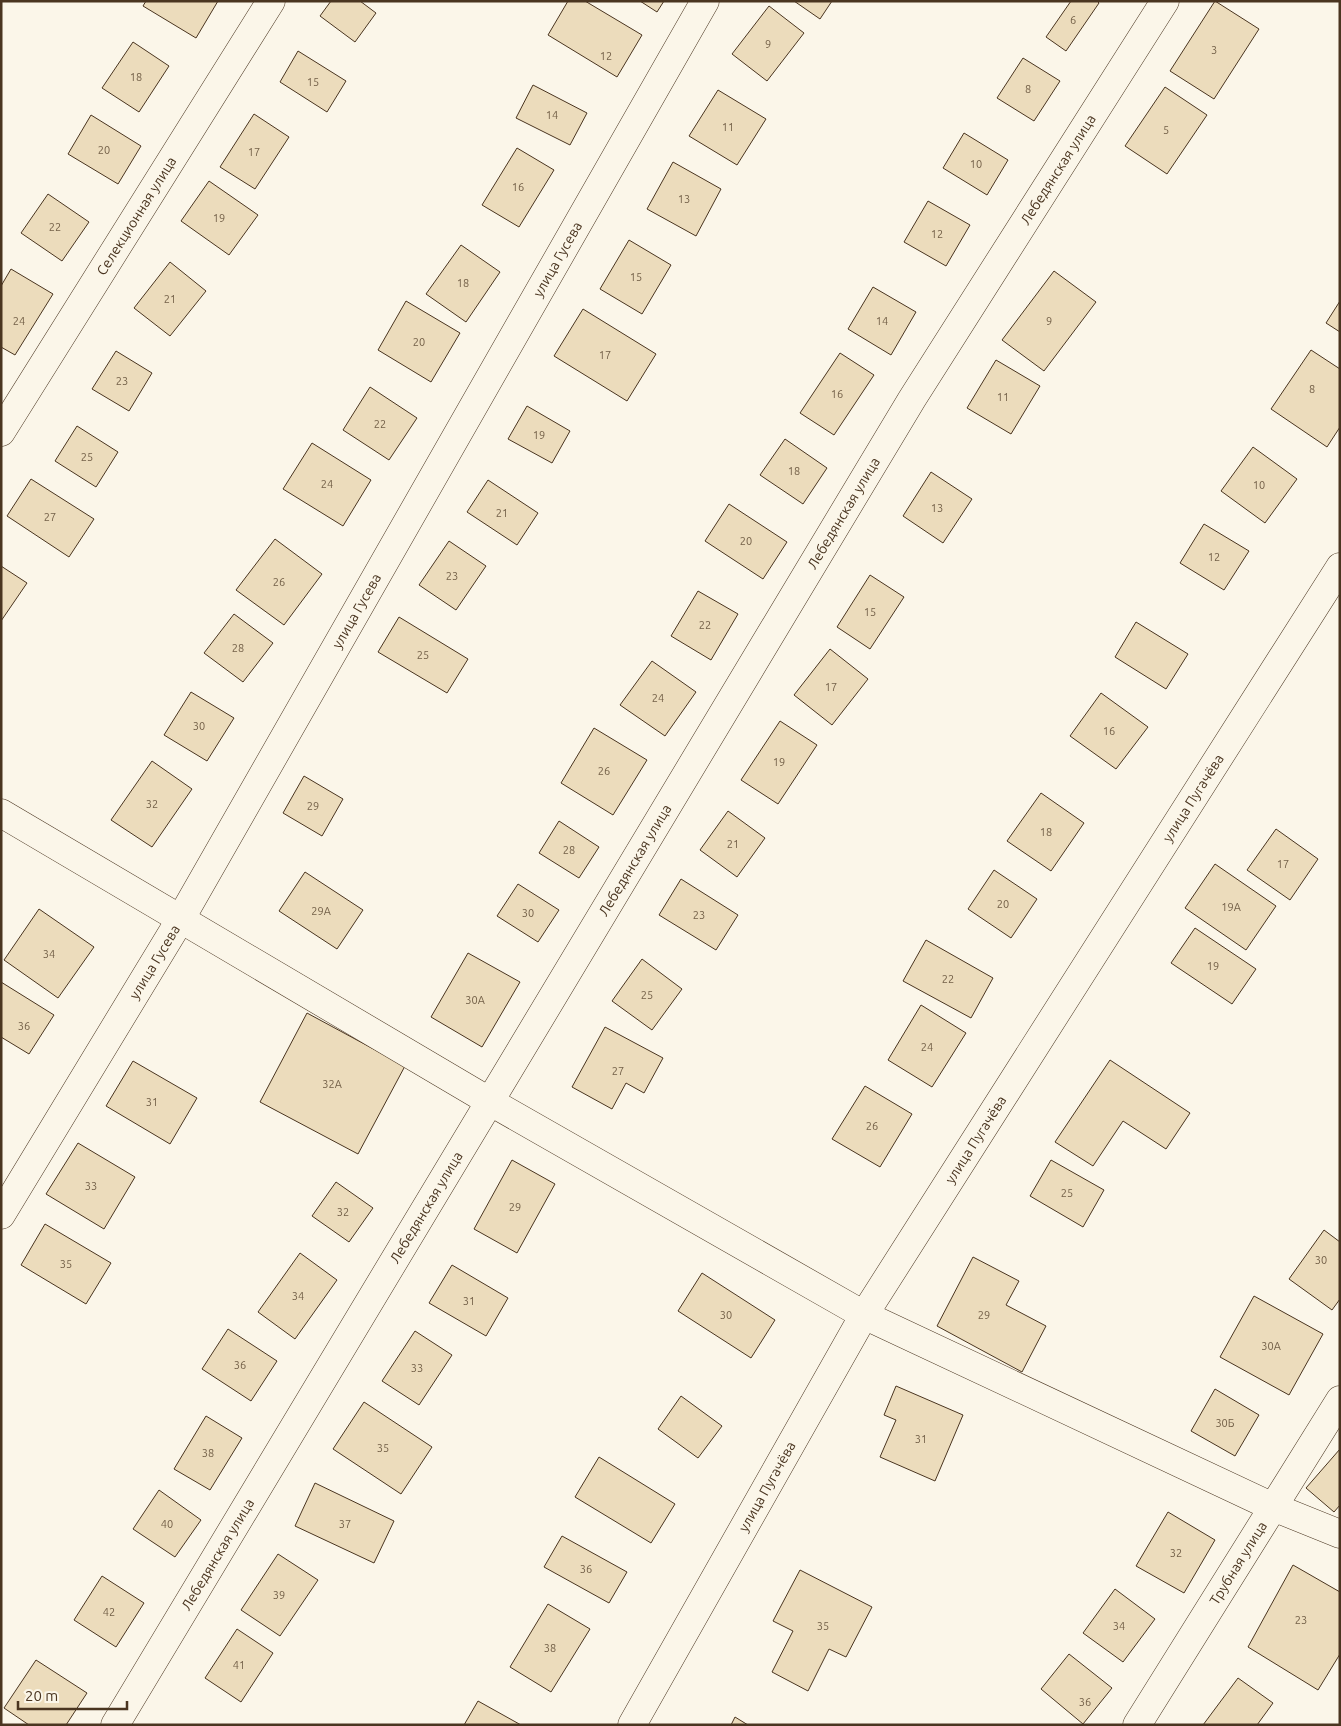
<svg xmlns="http://www.w3.org/2000/svg" width="1341" height="1726" viewBox="0 0 1341 1726" font-family="Ubuntu,sans-serif">
	<rect width="100%" height="100%" fill="#fbf6e9"/>
	<!-- building -->
	<path fill="#ecdcbc" stroke="#4a3520" d="M 146,1 L 218,1 L 196,38 L 143,6 Z
		M 331,1 L 360,1 L 376,13 L 355,42 L 320,16 Z
		M 568,1 L 585,1 L 642,35 L 617,77 L 548,35 Z
		M 640,1 L 664,1 L 657,12 Z
		M 794,1 L 832,1 L 820,19 Z
		M 1071,1 L 1097,1 L 1099,3 L 1066,51 L 1046,37 Z
		M 1215,1 L 1259,29 L 1214,99 L 1170,71 Z
		M 769,6 L 804,33 L 767,81 L 732,54 Z
		M 133,42 L 169,66 L 139,112 L 102,88 Z
		M 298,51 L 346,81 L 327,112 L 280,82 Z
		M 1023,58 L 1060,81 L 1034,121 L 997,98 Z
		M 533,85 L 587,113 L 570,145 L 516,118 Z
		M 1165,87 L 1207,115 L 1167,174 L 1125,146 Z
		M 718,90 L 766,119 L 737,165 L 689,136 Z
		M 254,114 L 289,137 L 255,189 L 220,167 Z
		M 91,115 L 141,146 L 118,184 L 68,154 Z
		M 964,133 L 1008,160 L 987,195 L 943,168 Z
		M 517,148 L 554,170 L 519,227 L 482,205 Z
		M 673,162 L 721,189 L 696,236 L 647,209 Z
		M 209,181 L 258,215 L 229,255 L 181,221 Z
		M 48,194 L 89,222 L 62,261 L 21,233 Z
		M 928,201 L 970,225 L 946,266 L 904,242 Z
		M 629,240 L 671,265 L 642,314 L 600,289 Z
		M 461,245 L 500,272 L 466,322 L 426,294 Z
		M 170,262 L 206,291 L 170,336 L 134,308 Z
		M 11,269 L 53,294 L 15,355 L 1,347 L 1,286 Z
		M 1054,271 L 1096,302 L 1044,371 L 1002,340 Z
		M 873,287 L 916,312 L 891,355 L 848,329 Z
		M 406,301 L 460,333 L 431,382 L 378,350 Z
		M 1340,301 L 1340,332 L 1326,323 Z
		M 583,309 L 656,354 L 627,401 L 554,356 Z
		M 1311,350 L 1340,369 L 1340,427 L 1327,447 L 1271,409 Z
		M 116,351 L 152,373 L 129,411 L 92,389 Z
		M 840,353 L 874,375 L 834,435 L 800,413 Z
		M 996,360 L 1040,386 L 1011,434 L 967,408 Z
		M 370,387 L 417,418 L 389,460 L 343,430 Z
		M 527,406 L 570,431 L 552,463 L 508,439 Z
		M 77,426 L 118,452 L 96,487 L 55,461 Z
		M 785,439 L 827,468 L 803,504 L 760,475 Z
		M 312,443 L 371,480 L 343,526 L 283,489 Z
		M 1253,447 L 1297,479 L 1265,523 L 1221,491 Z
		M 931,472 L 972,499 L 943,543 L 903,516 Z
		M 31,479 L 94,519 L 69,557 L 7,516 Z
		M 488,480 L 538,513 L 517,545 L 467,512 Z
		M 729,504 L 787,542 L 763,579 L 705,541 Z
		M 1204,524 L 1249,551 L 1224,590 L 1180,563 Z
		M 275,539 L 322,574 L 284,625 L 236,590 Z
		M 449,541 L 486,566 L 456,610 L 419,585 Z
		M 1,566 L 27,583 L 1,621 Z
		M 870,575 L 904,597 L 870,649 L 837,627 Z
		M 698,591 L 738,614 L 711,660 L 671,636 Z
		M 234,614 L 273,643 L 243,682 L 204,653 Z
		M 399,617 L 468,659 L 447,693 L 378,652 Z
		M 1136,622 L 1188,654 L 1166,689 L 1115,657 Z
		M 830,649 L 868,679 L 832,725 L 794,695 Z
		M 652,661 L 696,692 L 665,736 L 620,705 Z
		M 191,692 L 234,718 L 207,761 L 164,735 Z
		M 1101,693 L 1148,727 L 1116,769 L 1070,736 Z
		M 780,721 L 817,745 L 778,804 L 741,780 Z
		M 594,728 L 647,760 L 613,815 L 561,783 Z
		M 152,761 L 192,789 L 152,847 L 111,820 Z
		M 304,776 L 343,799 L 322,836 L 283,813 Z
		M 1041,793 L 1084,823 L 1051,871 L 1007,841 Z
		M 728,811 L 765,838 L 737,877 L 700,850 Z
		M 559,821 L 599,847 L 579,878 L 539,853 Z
		M 1276,829 L 1318,859 L 1290,900 L 1247,870 Z
		M 1215,864 L 1276,906 L 1246,950 L 1185,908 Z
		M 994,870 L 1037,899 L 1011,938 L 968,909 Z
		M 305,872 L 363,910 L 337,949 L 279,911 Z
		M 681,879 L 738,915 L 716,950 L 659,915 Z
		M 518,884 L 559,910 L 538,942 L 497,916 Z
		M 39,909 L 94,947 L 58,998 L 4,960 Z
		M 1195,928 L 1256,969 L 1232,1004 L 1171,963 Z
		M 926,940 L 993,978 L 971,1018 L 903,981 Z
		M 468,953 L 520,982 L 482,1047 L 431,1017 Z
		M 642,959 L 682,989 L 652,1030 L 612,1001 Z
		M 1,982 L 54,1015 L 29,1054 L 1,1037 Z
		M 921,1005 L 966,1033 L 932,1087 L 888,1060 Z
		M 307,1013 L 405,1066 L 358,1154 L 260,1102 Z
		M 605,1027 L 663,1058 L 644,1093 L 626,1083 L 612,1109 L 572,1087 Z
		M 1110,1060 L 1190,1113 L 1166,1149 L 1123,1121 L 1093,1166 L 1055,1142 Z
		M 133,1061 L 197,1098 L 170,1144 L 106,1106 Z
		M 865,1086 L 912,1114 L 880,1167 L 832,1139 Z
		M 78,1143 L 135,1177 L 104,1229 L 46,1194 Z
		M 512,1160 L 555,1184 L 517,1253 L 474,1229 Z
		M 1051,1160 L 1104,1190 L 1083,1227 L 1030,1196 Z
		M 336,1182 L 373,1208 L 349,1242 L 312,1216 Z
		M 45,1224 L 111,1263 L 86,1304 L 21,1265 Z
		M 1324,1230 L 1340,1242 L 1340,1299 L 1332,1310 L 1289,1279 Z
		M 300,1253 L 337,1280 L 295,1339 L 258,1312 Z
		M 973,1257 L 1019,1281 L 1006,1305 L 1046,1326 L 1022,1372 L 937,1326 Z
		M 452,1265 L 508,1298 L 486,1336 L 429,1303 Z
		M 702,1273 L 775,1320 L 751,1358 L 678,1311 Z
		M 1254,1296 L 1323,1334 L 1289,1395 L 1220,1357 Z
		M 228,1329 L 277,1361 L 251,1401 L 202,1369 Z
		M 415,1331 L 452,1355 L 419,1405 L 382,1381 Z
		M 896,1386 L 963,1415 L 935,1481 L 880,1457 L 896,1420 L 884,1415 Z
		M 1215,1389 L 1259,1415 L 1235,1456 L 1191,1431 Z
		M 681,1396 L 722,1426 L 698,1458 L 658,1429 Z
		M 364,1402 L 432,1447 L 401,1494 L 333,1449 Z
		M 206,1416 L 242,1438 L 210,1490 L 174,1469 Z
		M 1340,1449 L 1340,1505 L 1334,1512 L 1306,1488 Z
		M 599,1457 L 675,1504 L 651,1543 L 575,1497 Z
		M 315,1483 L 394,1521 L 374,1563 L 295,1526 Z
		M 159,1490 L 201,1520 L 175,1557 L 133,1529 Z
		M 1168,1512 L 1215,1540 L 1184,1593 L 1136,1566 Z
		M 562,1536 L 627,1572 L 609,1603 L 544,1567 Z
		M 278,1554 L 318,1580 L 280,1636 L 241,1610 Z
		M 1293,1565 L 1340,1592 L 1340,1654 L 1318,1690 L 1248,1647 Z
		M 800,1570 L 872,1607 L 846,1657 L 829,1649 L 808,1691 L 772,1672 L 793,1631 L 773,1621 Z
		M 102,1576 L 144,1603 L 116,1647 L 74,1620 Z
		M 1115,1589 L 1155,1619 L 1123,1662 L 1083,1633 Z
		M 548,1604 L 590,1629 L 551,1692 L 510,1667 Z
		M 237,1629 L 273,1653 L 241,1702 L 205,1678 Z
		M 1069,1654 L 1112,1688 L 1083,1724 L 1041,1689 Z
		M 36,1660 L 87,1693 L 66,1725 L 29,1725 L 4,1708 Z
		M 1238,1678 L 1273,1703 L 1257,1725 L 1203,1725 Z
		M 478,1701 L 521,1725 L 464,1725 Z
		M 735,1717 L 748,1725 L 731,1725 Z"/>
	<g fill="none" stroke-linecap="round" stroke-linejoin="round">
		<defs>
			<g id="street">
				<path id="s1" d="M 1,432 L 271,1"/>
				<path d="M 1,813 L 489,1101 L 864,1315 L 1273,1507 L 1340,1534"/>
				<path id="s2" d="M 1,1215 L 180,920 L 705,1"/>
				<path id="s3" d="M 115,1725 L 912,399 L 1165,1"/>
				<path id="s4" d="M 632,1725 L 864,1315 L 1340,567"/>
				<path id="s5" d="M 1137,1725 L 1340,1400"/>
			</g>
		</defs>
		<!-- street casing -->
		<use href="#street" stroke="#4a3520" stroke-width="29"/>
		<!-- street -->
		<use href="#street" stroke="#fbf6e9" stroke-width="28"/>
	</g>
	<g text-anchor="middle" dominant-baseline="central" stroke-width="4" stroke-linejoin="round" paint-order="stroke">
		<!-- number labels -->
		<g font-size="11" fill="#725f47">
			<text x="1073" y="20">6</text>
			<text x="768" y="44">9</text>
			<text x="1214" y="50">3</text>
			<text x="606" y="56">12</text>
			<text x="136" y="77">18</text>
			<text x="313" y="82">15</text>
			<text x="1028" y="89">8</text>
			<text x="552" y="115">14</text>
			<text x="728" y="127">11</text>
			<text x="1166" y="130">5</text>
			<text x="104" y="150">20</text>
			<text x="254" y="152">17</text>
			<text x="976" y="164">10</text>
			<text x="518" y="187">16</text>
			<text x="684" y="199">13</text>
			<text x="219" y="218">19</text>
			<text x="55" y="227">22</text>
			<text x="937" y="234">12</text>
			<text x="636" y="277">15</text>
			<text x="463" y="283">18</text>
			<text x="170" y="299">21</text>
			<text x="19" y="321">24</text>
			<text x="882" y="321">14</text>
			<text x="1049" y="321">9</text>
			<text x="419" y="342">20</text>
			<text x="605" y="355">17</text>
			<text x="122" y="381">23</text>
			<text x="1312" y="389">8</text>
			<text x="837" y="394">16</text>
			<text x="1003" y="397">11</text>
			<text x="380" y="424">22</text>
			<text x="539" y="435">19</text>
			<text x="87" y="457">25</text>
			<text x="794" y="471">18</text>
			<text x="327" y="484">24</text>
			<text x="1259" y="485">10</text>
			<text x="937" y="508">13</text>
			<text x="502" y="513">21</text>
			<text x="50" y="517">27</text>
			<text x="746" y="541">20</text>
			<text x="1214" y="557">12</text>
			<text x="452" y="576">23</text>
			<text x="279" y="582">26</text>
			<text x="870" y="612">15</text>
			<text x="705" y="625">22</text>
			<text x="238" y="648">28</text>
			<text x="423" y="655">25</text>
			<text x="831" y="687">17</text>
			<text x="658" y="698">24</text>
			<text x="199" y="726">30</text>
			<text x="1109" y="731">16</text>
			<text x="779" y="762">19</text>
			<text x="604" y="771">26</text>
			<text x="152" y="804">32</text>
			<text x="313" y="806">29</text>
			<text x="1046" y="832">18</text>
			<text x="733" y="844">21</text>
			<text x="569" y="850">28</text>
			<text x="1283" y="864">17</text>
			<text x="1003" y="904">20</text>
			<text x="1231" y="907">19А</text>
			<text x="321" y="911">29А</text>
			<text x="528" y="913">30</text>
			<text x="699" y="915">23</text>
			<text x="49" y="954">34</text>
			<text x="1213" y="966">19</text>
			<text x="948" y="979">22</text>
			<text x="647" y="995">25</text>
			<text x="475" y="1000">30А</text>
			<text x="24" y="1026">36</text>
			<text x="927" y="1047">24</text>
			<text x="618" y="1071">27</text>
			<text x="332" y="1084">32А</text>
			<text x="152" y="1102">31</text>
			<text x="872" y="1126">26</text>
			<text x="91" y="1186">33</text>
			<text x="1067" y="1193">25</text>
			<text x="515" y="1207">29</text>
			<text x="343" y="1212">32</text>
			<text x="1321" y="1260">30</text>
			<text x="66" y="1264">35</text>
			<text x="298" y="1296">34</text>
			<text x="469" y="1301">31</text>
			<text x="726" y="1315">30</text>
			<text x="984" y="1315">29</text>
			<text x="1271" y="1346">30А</text>
			<text x="240" y="1365">36</text>
			<text x="417" y="1368">33</text>
			<text x="1225" y="1423">30Б</text>
			<text x="921" y="1439">31</text>
			<text x="383" y="1448">35</text>
			<text x="208" y="1453">38</text>
			<text x="167" y="1524">40</text>
			<text x="345" y="1524">37</text>
			<text x="1176" y="1553">32</text>
			<text x="586" y="1569">36</text>
			<text x="279" y="1595">39</text>
			<text x="109" y="1612">42</text>
			<text x="1301" y="1620">23</text>
			<text x="823" y="1626">35</text>
			<text x="1119" y="1626">34</text>
			<text x="550" y="1648">38</text>
			<text x="239" y="1665">41</text>
			<text x="1085" y="1702">36</text>
		</g>
		<!-- street labels -->
		<g font-size="14" fill="#4a3520" stroke="#fbf6e9">
			<text stroke="none"><textPath href="#s3" startOffset="1819">Лебедянская улица</textPath></text>
			<text stroke="none"><textPath href="#s1" startOffset="255">Селекционная улица</textPath></text>
			<text stroke="none"><textPath href="#s2" startOffset="1106">улица Гусева</textPath></text>
			<text stroke="none"><textPath href="#s3" startOffset="1414">Лебедянская улица</textPath></text>
			<text stroke="none"><textPath href="#s2" startOffset="701">улица Гусева</textPath></text>
			<text stroke="none"><textPath href="#s4" startOffset="1084">улица Пугачёва</textPath></text>
			<text stroke="none"><textPath href="#s3" startOffset="1009">Лебедянская улица</textPath></text>
			<text stroke="none"><textPath href="#s2" startOffset="296">улица Гусева</textPath></text>
			<text stroke="none"><textPath href="#s4" startOffset="679">улица Пугачёва</textPath></text>
			<text stroke="none"><textPath href="#s3" startOffset="604">Лебедянская улица</textPath></text>
			<text stroke="none"><textPath href="#s4" startOffset="274">улица Пугачёва</textPath></text>
			<text stroke="none"><textPath href="#s3" startOffset="199">Лебедянская улица</textPath></text>
			<text stroke="none"><textPath href="#s5" startOffset="191">Трубная улица</textPath></text>
		</g>
	</g>
	<!-- border -->
	<rect width="1341" height="1726" fill="none" stroke="#4a3520" stroke-width="5"/>
	<!-- scale -->
	<path d="M18 1701v8h109v-8" fill="none" stroke="#4a3520" stroke-width="2.5"/>
	<text x="25" y="1701" font-size="15" fill="#4a3520" stroke="#fbf6e9" stroke-width="4" paint-order="stroke">20 m</text>
</svg>
